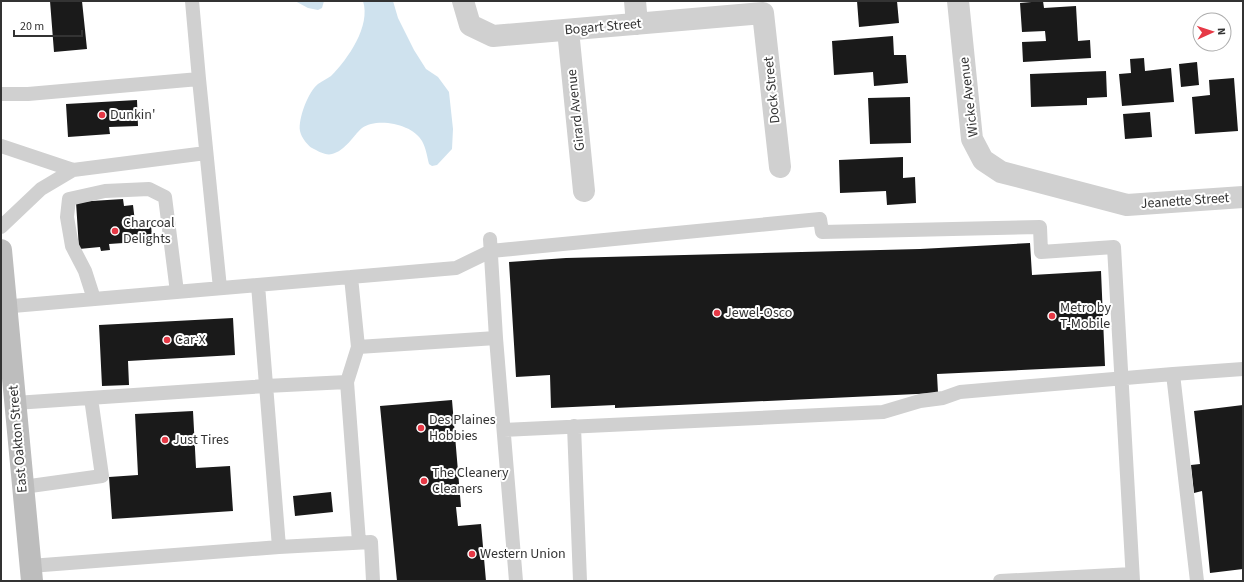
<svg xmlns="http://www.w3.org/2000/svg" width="1244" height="582" viewBox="0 0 1244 582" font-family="'Source Sans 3',sans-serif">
	<rect width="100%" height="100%" fill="#fff"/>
	<!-- water -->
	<path fill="#cfe2ee" d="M 295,1 L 324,1 L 322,8 L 318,10 L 308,8 Z
		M 363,1 L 393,1 L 398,18 L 414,50 L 426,69 L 438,77 L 449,92 L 453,129 L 452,149 L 437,165 L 432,166 L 429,164 C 427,156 426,148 422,141 C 413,124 377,117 362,128 C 353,136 345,151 332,154 C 326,156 318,151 312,148 C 308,146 301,137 300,131 C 298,119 308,92 318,84 C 322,81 327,79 331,76 C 348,59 371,26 363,1 Z"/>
	<!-- building -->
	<path fill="#1a1a1a" d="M 50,1 L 82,1 L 87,49 L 54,52 Z
		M 857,1 L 897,1 L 899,23 L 859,27 Z
		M 1043,1 L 1044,8 L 1076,6 L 1078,41 L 1090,40 L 1091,58 L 1023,62 L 1022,42 L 1046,41 L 1045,31 L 1022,32 L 1020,3 Z
		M 893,36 L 894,55 L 906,55 L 908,83 L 874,86 L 873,72 L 834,75 L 832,41 Z
		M 1144,58 L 1145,71 L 1171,68 L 1174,102 L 1122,106 L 1119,74 L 1131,73 L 1130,59 Z
		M 1197,62 L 1199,85 L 1181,87 L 1179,64 Z
		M 1106,71 L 1107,97 L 1087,98 L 1087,105 L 1031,107 L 1030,74 Z
		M 1234,78 L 1238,131 L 1195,134 L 1192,97 L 1210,95 L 1209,80 Z
		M 910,97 L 911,143 L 870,144 L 868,98 Z
		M 137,100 L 138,126 L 109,127 L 110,134 L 68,137 L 66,104 Z
		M 1150,112 L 1152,137 L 1125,139 L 1123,114 Z
		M 903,157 L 903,178 L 915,177 L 916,203 L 887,205 L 886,191 L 840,193 L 839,160 Z
		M 123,199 L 124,206 L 133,205 L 135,222 L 151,221 L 152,241 L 109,244 L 110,250 L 101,251 L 100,247 L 79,249 L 76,202 Z
		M 1030,243 L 1032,275 L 1101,271 L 1105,366 L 937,374 L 938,393 L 615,408 L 615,405 L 551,408 L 550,375 L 516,377 L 509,262 L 566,258 L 920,249 Z
		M 233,318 L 235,355 L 128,361 L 129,385 L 102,386 L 99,325 Z
		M 452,400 L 461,507 L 456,507 L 458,526 L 481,524 L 486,581 L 397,581 L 380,406 Z
		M 1243,405 L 1243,569 L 1210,573 L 1202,491 L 1194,493 L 1191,465 L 1200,464 L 1194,411 Z
		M 193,411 L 196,468 L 230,466 L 233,511 L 112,519 L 109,477 L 138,475 L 135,414 Z
		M 331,492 L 333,512 L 295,516 L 293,496 Z"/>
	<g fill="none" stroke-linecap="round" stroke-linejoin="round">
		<!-- service -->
		<path stroke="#d0d0d0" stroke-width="14" d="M 192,1 L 199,79 L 220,288
			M 1,94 L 28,94 L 199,79
			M 1,146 L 73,170
			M 1,227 L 41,189 L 73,170 L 206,153
			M 490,239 L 496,338 L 516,581
			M 351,277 L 358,347 L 496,338
			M 94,299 L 85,271 L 72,246 L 67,217 L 69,199 L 105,191 L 149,189 L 165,197 L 177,292
			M 1,307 L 456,268 L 491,251 L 820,219 L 822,232 L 1040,227 L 1041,252 L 1114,247 L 1133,581
			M 1173,374 L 1243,369
			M 347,382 L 359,542
			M 15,403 L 266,386 L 347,382 L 358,347
			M 574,426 L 580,581
			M 504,430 L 883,412 L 920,401 L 943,398 L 960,392 L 1173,374 L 1197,581
			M 23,487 L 102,476 L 91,398
			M 279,547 L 371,542 L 373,581
			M 30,566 L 279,547 L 258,285
			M 1000,581 L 1132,574"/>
		<!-- minor -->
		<path stroke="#d0d0d0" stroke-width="22" d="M 463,1 L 470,25 L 493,36 L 763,13 L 780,167
			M 635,1 L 637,24
			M 958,1 L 972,139 L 983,160 L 1001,172 L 1127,205 L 1243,197
			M 568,30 L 584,191"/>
		<!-- secondary -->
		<path stroke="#bdbdbd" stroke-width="22" d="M 1,250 L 32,581"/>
	</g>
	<!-- markers -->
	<g fill="#e63946" stroke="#fff" stroke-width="1.5">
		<circle cx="102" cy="115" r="4"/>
		<circle cx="115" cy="231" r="4"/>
		<circle cx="717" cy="313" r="4"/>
		<circle cx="1052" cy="316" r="4"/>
		<circle cx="167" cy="340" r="4"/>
		<circle cx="421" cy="428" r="4"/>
		<circle cx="165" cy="440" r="4"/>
		<circle cx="424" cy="481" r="4"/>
		<circle cx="472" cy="554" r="4"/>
	</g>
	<g text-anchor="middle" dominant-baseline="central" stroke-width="4" stroke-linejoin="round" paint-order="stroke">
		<!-- street labels -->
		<g font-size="14" fill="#333" stroke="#fff">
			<text transform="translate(603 27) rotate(-5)">Bogart Street</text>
			<text transform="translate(772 90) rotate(-96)">Dock Street</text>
			<text transform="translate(969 97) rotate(-97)">Wicke Avenue</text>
			<text transform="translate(576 110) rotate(-96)">Girard Avenue</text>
			<text transform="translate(1185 201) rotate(-4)">Jeanette Street</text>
			<text transform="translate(18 439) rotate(-95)">East Oakton Street</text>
		</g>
		<!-- poi labels -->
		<g font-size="14" fill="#333" stroke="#fff" text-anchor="start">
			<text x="110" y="115">Dunkin'</text>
			<text x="123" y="223">Charcoal<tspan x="123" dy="16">Delights</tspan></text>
			<text x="1060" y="308">Metro by<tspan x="1060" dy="16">T-Mobile</tspan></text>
			<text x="725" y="313">Jewel-Osco</text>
			<text x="175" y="340">Car-X</text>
			<text x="429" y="420">Des Plaines<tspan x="429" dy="16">Hobbies</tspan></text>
			<text x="173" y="440">Just Tires</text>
			<text x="432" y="473">The Cleanery<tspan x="432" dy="16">Cleaners</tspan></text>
			<text x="480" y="554">Western Union</text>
		</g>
	</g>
	<!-- border -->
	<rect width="1244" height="582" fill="none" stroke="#333333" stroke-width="4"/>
	<!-- north arrow -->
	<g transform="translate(1212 32) rotate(87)"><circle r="19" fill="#ffffff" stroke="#adadad"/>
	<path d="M0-3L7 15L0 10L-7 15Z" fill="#e63946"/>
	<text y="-6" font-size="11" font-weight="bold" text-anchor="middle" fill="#333333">N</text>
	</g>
	<!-- scale -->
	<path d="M14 30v6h68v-6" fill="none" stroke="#333333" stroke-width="2"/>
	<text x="20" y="30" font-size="12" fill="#333333" stroke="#ffffff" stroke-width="3" paint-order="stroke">20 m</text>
</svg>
